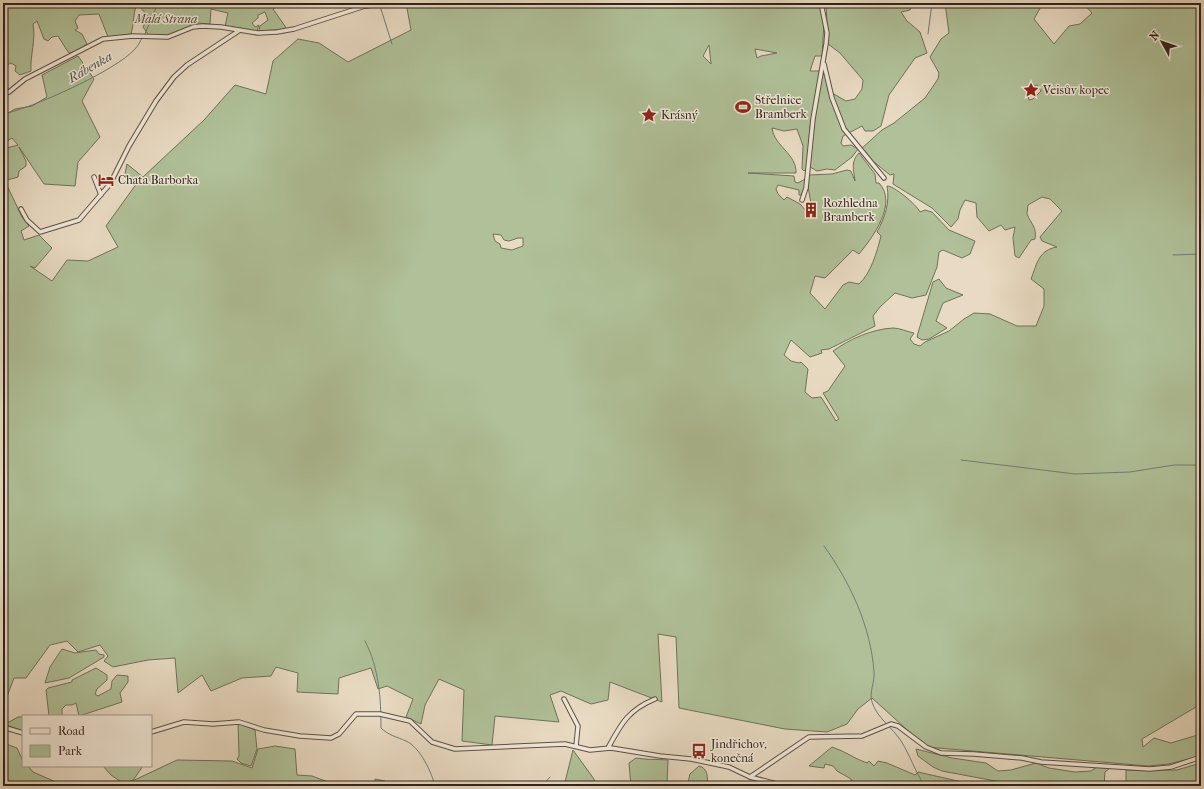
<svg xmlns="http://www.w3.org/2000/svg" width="1204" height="789" viewBox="0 0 1204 789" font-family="'IM FELL French Canon',serif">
	<rect width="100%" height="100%" fill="#e9dbc3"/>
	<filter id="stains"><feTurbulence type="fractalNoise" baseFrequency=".005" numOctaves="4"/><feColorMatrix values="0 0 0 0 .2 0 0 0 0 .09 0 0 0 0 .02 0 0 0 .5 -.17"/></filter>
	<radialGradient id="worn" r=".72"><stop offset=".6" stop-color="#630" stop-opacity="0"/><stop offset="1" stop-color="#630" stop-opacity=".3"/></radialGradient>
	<!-- green -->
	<path fill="#b0c199" stroke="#6f725a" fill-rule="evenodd" d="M 14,3 L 281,3 L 273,9 L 287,29 L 259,31 L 260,26 L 268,20 L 265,12 L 258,15 L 258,18 L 252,23 L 255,27 L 259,25 L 257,31 L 225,26 L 228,13 L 211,9 L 210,24 L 198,23 L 170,35 L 150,37 L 143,27 L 148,16 L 139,6 L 136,6 C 133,15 134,24 131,34 L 108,37 L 99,14 L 79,15 L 75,21 L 78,28 L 75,30 L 82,34 L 87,44 L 72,54 L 68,52 L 58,36 L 52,37 L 48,41 L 44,39 L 37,21 L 33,24 C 36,40 30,55 31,71 L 20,75 L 15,71 L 16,66 L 11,63 L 3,67 L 3,8 Z
		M 406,3 L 821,3 L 824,22 L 822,56 L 815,56 L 810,71 L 820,71 L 810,127 L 807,168 L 804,171 L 802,169 L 803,146 L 797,129 L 784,131 L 772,128 C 774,146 797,154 796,173 L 748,173 L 794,176 L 795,182 L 798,183 L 805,179 L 805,187 L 801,195 L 799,195 L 799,190 L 778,185 L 776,189 L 778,194 L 784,200 L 787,197 L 800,204 L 806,211 L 811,203 L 808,187 L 809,175 L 832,174 L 847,170 L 851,171 L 855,181 C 854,170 850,162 859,153 L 875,174 L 876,183 L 879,183 C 898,203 873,237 859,254 L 853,250 L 825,278 L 815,276 L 810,293 L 825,309 L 843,285 L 849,282 L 859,284 C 871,273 877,252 881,236 L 877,232 C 885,217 890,203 887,186 C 893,185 917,205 920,212 L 925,210 L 932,212 L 949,230 L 975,241 L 970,254 L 962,258 L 943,250 L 939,252 L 937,267 L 926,295 L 912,298 L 895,293 L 880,307 L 873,316 L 875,326 L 829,349 L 821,350 L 822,353 L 810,357 L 791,340 L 790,342 L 784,355 L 791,361 L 799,363 L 801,362 L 808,369 L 805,392 L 812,398 L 821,397 L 836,421 L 839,419 L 823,393 L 828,391 L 845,366 L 833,351 C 850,339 872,329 893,328 C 900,328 908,332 914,333 L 910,339 L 914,344 L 920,346 L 925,342 L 949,331 L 964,319 L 974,313 L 990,314 L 1017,326 L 1036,326 L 1044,306 L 1044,289 L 1031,279 C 1037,263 1039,250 1057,247 L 1042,241 L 1040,237 L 1062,211 L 1050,199 L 1042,197 L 1028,205 L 1027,214 C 1031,224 1037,227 1035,239 L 1031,240 L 1019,258 L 1015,256 L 1013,238 L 1015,227 L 1005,230 L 1001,225 L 989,231 L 977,217 L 976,203 L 965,200 L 960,210 L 958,219 L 951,227 L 932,208 L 893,184 L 894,174 L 890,175 L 863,153 L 861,149 L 882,130 L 894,123 L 925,98 L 938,79 L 939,73 L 930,57 L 941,39 L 949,33 L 945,3 L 1043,3 L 1034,19 L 1054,44 L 1069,26 L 1080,24 L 1092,13 L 1083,3 L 1201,3 L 1201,704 L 1142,739 L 1143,747 L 1154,738 L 1171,743 L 1201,734 L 1201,756 L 1169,764 L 1148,766 L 926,747 L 872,698 L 858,709 L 847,724 L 827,732 L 785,729 L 679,708 L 676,637 L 658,634 L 662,702 L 610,682 L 608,700 L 591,704 L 561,691 L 550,695 L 559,722 L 495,716 L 492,745 L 462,741 L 464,690 L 439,679 L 425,705 L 421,724 L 406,717 L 413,699 L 387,686 L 378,689 L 371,668 L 339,678 L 338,694 L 297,692 L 298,673 L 276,667 L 271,676 L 242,678 L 211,691 L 202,675 L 178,693 L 175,658 L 148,660 L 113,667 L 104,661 L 108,656 L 100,645 L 78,652 L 67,641 L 50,645 L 26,678 L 14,678 L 3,707 L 3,177 L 22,217 L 29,226 L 21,231 L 24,240 L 39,235 L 52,248 L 35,268 L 30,266 L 52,281 L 67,260 L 88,261 L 118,247 L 106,226 L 137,183 L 125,174 L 127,164 L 143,177 L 204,120 L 235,85 L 266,94 L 273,61 L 298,39 L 319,43 L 348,62 L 411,30 ZM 709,45 L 711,64 L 703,56 ZM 755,49 L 777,53 L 761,56 L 757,58 ZM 1037,85 L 1041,91 L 1033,99 L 1029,100 L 1027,90 ZM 493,234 L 501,235 L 504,240 L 509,241 L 518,238 L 523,238 L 523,246 L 512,250 L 501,248 L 500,244 L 495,241 Z
		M 826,3 L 913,3 L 910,10 L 901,12 L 907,21 L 920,32 L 927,53 L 915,58 L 889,95 L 881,126 L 873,131 L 865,131 L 862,126 L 843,136 L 841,143 L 843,146 L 851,145 L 858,149 L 852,157 L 835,170 L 827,169 L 817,171 L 810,167 L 812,139 L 822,69 L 827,76 L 832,93 L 846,101 L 855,99 L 862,89 L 863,80 L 840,53 L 828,44 Z
		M 78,56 L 94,79 L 82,101 L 100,137 L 78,162 L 75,186 L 44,184 L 19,147 L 26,161 L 26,166 L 19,171 L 18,177 L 7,180 L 3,173 L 3,149 L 18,145 L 12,138 L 3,144 L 3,116 L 15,109 L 32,106 L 47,97 L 42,75 Z
		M 939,279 L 946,288 L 963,295 L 943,303 L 936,321 L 947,328 L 929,339 L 922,340 L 917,337 L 918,333 L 933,282 Z
		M 62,649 L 75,653 L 96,650 L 99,654 L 104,655 L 104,657 L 69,678 L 45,683 L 50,667 Z
		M 96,668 L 107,675 L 107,680 L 97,689 L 95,694 L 98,696 L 111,689 L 112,681 L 117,675 L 128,676 L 128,682 L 120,693 L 122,702 L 79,716 L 76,703 L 72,705 L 66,705 L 62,709 L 62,716 L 49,716 L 46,690 L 48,688 L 72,682 L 72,680 Z
		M 18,717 L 23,717 L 23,731 L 3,724 L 5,722 L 9,722 Z
		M 238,723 L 255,730 L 257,749 L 251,766 L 241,763 L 237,759 L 239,756 Z
		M 3,743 L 17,748 L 23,761 L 23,766 L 28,766 L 33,772 L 65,786 L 3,786 Z
		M 275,746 L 295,749 L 297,775 L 312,776 L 339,786 L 121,786 L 124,784 L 111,775 L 103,766 L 143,766 L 134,779 L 126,784 L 177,760 L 232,761 L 252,768 L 258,749 Z
		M 832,747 C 845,751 855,759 867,763 L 869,761 L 874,766 L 878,761 L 887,763 L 915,775 L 918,772 L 962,782 L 1001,786 L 1006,783 L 942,771 L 933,767 L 918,756 L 916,749 L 952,758 L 986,763 L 998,771 L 1011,770 L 1036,763 L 1049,768 L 1075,772 L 1091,771 L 1097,767 L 1110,768 L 1105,772 L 1104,786 L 882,786 L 851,781 L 851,779 L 837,771 L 833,766 L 825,764 L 824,768 L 809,766 Z
		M 573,750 L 594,779 L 595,786 L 564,786 Z
		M 636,758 C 647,760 656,759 668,760 L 667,786 L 675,786 L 631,786 L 629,763 Z
		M 1201,763 L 1201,786 L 1126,786 L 1126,770 L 1177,770 Z
		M 699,766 C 708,768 708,778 707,786 L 687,786 L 690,774 Z
		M 375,779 L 385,781 L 389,786 L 376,786 Z"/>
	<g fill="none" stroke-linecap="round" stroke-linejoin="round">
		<!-- stream -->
		<path stroke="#6d7e77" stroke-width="1" d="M 380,6 L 392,44
			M 928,34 L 932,3
			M 144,36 L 158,3
			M 3,114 C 31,109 117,70 135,49 C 138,46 140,42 142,38
			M 1173,255 L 1201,254
			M 961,460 L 1075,474 L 1130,472 L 1174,465 L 1201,465
			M 824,546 C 850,582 871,627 874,672 C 875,683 869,691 872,702 C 877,718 892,727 901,741 C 910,755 915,772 925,786
			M 365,641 C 379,668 381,698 381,728 C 388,735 397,737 406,741 C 420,747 432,773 435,786
			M 321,784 L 325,786
			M 542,786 L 550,777"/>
		<defs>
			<path id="minor" d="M 824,64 L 832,98 L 844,129 L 884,178
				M 3,95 L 9,92 L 25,79 L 103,39 L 133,36 L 168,37 L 193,27 L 202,26 L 221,27 L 258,33 L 277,32 L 294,29 L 365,6 L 399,3
				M 94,177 L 101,195
				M 802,200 L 806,188 L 813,119 L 826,44 L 827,33 L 821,3
				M 21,209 L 27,220 L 40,232 L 79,220 L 110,184 L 129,146 L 156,101 L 174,77 L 187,65 L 240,30
				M 564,699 L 578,726 L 576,746
				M 3,727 L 23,733
				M 151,732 L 184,722 L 213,724 L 239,722 L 264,730 L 300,736 L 331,738 L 339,734 L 356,714 L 380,714 L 410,721 L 432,742 L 455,749 L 565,744 L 590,750 L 611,748 L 660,756 L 691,759 L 729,767 L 750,777 L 784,786
				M 608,748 C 621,724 628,710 655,699
				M 750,777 L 809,737 L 862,736 L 891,724 L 898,726 L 926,747 L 941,753 L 974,754 L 1022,758 L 1041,762 L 1150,769 L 1171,767 L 1201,757"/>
		</defs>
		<!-- minor casing -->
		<use href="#minor" stroke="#5d5146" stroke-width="5.5"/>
		<!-- minor -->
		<use href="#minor" stroke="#f1e8d8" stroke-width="3.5"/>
	</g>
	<!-- icons -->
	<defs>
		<symbol id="sight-bare" viewBox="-9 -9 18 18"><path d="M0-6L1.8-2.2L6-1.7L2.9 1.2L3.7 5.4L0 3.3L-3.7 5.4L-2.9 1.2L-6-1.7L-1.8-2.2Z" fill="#8f2418" stroke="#f1e8d8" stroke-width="2.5" paint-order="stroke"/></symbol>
		<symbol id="stadium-bare" viewBox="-9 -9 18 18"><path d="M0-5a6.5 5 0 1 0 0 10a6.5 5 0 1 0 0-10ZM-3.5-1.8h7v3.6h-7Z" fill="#8f2418" stroke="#f1e8d8" stroke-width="2.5" paint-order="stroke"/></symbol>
		<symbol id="hotel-bare" viewBox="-9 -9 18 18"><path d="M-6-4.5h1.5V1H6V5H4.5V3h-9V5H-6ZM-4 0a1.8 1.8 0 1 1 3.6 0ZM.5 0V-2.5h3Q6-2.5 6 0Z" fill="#8f2418" stroke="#f1e8d8" stroke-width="2.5" paint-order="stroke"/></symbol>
		<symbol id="building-bare" viewBox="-9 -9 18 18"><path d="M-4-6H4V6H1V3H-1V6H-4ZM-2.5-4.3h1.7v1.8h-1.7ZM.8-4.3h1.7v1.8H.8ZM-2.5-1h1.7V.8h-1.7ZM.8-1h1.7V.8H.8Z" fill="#8f2418" stroke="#f1e8d8" stroke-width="2.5" paint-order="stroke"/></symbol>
		<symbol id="bus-bare" viewBox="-9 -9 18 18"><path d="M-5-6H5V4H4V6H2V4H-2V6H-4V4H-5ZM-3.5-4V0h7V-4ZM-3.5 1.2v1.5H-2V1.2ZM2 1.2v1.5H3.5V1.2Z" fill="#8f2418" stroke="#f1e8d8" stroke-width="2.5" paint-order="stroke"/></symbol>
	</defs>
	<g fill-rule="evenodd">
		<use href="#sight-bare" x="1020" y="79" width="22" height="22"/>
		<use href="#stadium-bare" x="732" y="96" width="22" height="22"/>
		<use href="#sight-bare" x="638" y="104" width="22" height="22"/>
		<use href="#hotel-bare" x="95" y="169" width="22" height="22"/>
		<use href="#building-bare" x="800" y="199" width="22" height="22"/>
		<use href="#bus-bare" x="688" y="740" width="22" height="22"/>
	</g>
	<g text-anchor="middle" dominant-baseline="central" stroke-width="3" stroke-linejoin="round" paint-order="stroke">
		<!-- park labels -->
		<g font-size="12" font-style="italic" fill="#4e4a3b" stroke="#f1e8d8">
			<text x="166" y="19">Malá Strana</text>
		</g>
		<!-- poi labels -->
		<g font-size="12" fill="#2e231c" stroke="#f1e8d8" text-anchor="start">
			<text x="1043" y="90">Veisův kopec</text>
			<text x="755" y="100">Střelnice<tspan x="755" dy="14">Bramberk</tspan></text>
			<text x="661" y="115">Krásný</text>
			<text x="118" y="180">Chata Barborka</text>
			<text x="823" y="203">Rozhledna<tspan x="823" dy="14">Bramberk</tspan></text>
			<text x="711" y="744">Jindřichov,<tspan x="711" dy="14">konečná</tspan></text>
		</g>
		<!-- water labels -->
		<g font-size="13" font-style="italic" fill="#4e514a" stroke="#f1e8d8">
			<text transform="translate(90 67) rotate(-30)">Rábenka</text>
		</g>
	</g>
	<!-- margin -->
	<rect width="1204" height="789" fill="none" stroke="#e9dbc3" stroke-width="16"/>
	<rect x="4" y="4" width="1196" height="781" fill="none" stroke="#2e231c" stroke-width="2"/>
	<rect x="8" y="8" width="1188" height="773" fill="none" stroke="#2e231c"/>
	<!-- legend -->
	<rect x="22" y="715" width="130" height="52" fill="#f1e8d8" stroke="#a3998d"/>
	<rect x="30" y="728" width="20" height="6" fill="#f1e8d8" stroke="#a3998d"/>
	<text x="58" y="735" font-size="12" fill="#2e231c">Road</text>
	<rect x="30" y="745" width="20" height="12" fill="#b0c199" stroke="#a3998d"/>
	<text x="58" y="755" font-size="12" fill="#2e231c">Park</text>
	<!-- north arrow -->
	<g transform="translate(1162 42) rotate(310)" stroke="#f1e8d8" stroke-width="3" paint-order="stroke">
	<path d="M0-3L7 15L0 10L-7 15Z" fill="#2e231c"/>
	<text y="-6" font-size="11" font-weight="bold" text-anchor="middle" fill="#2e231c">N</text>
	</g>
	<rect width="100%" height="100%" filter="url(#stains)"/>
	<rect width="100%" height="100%" fill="url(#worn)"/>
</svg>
